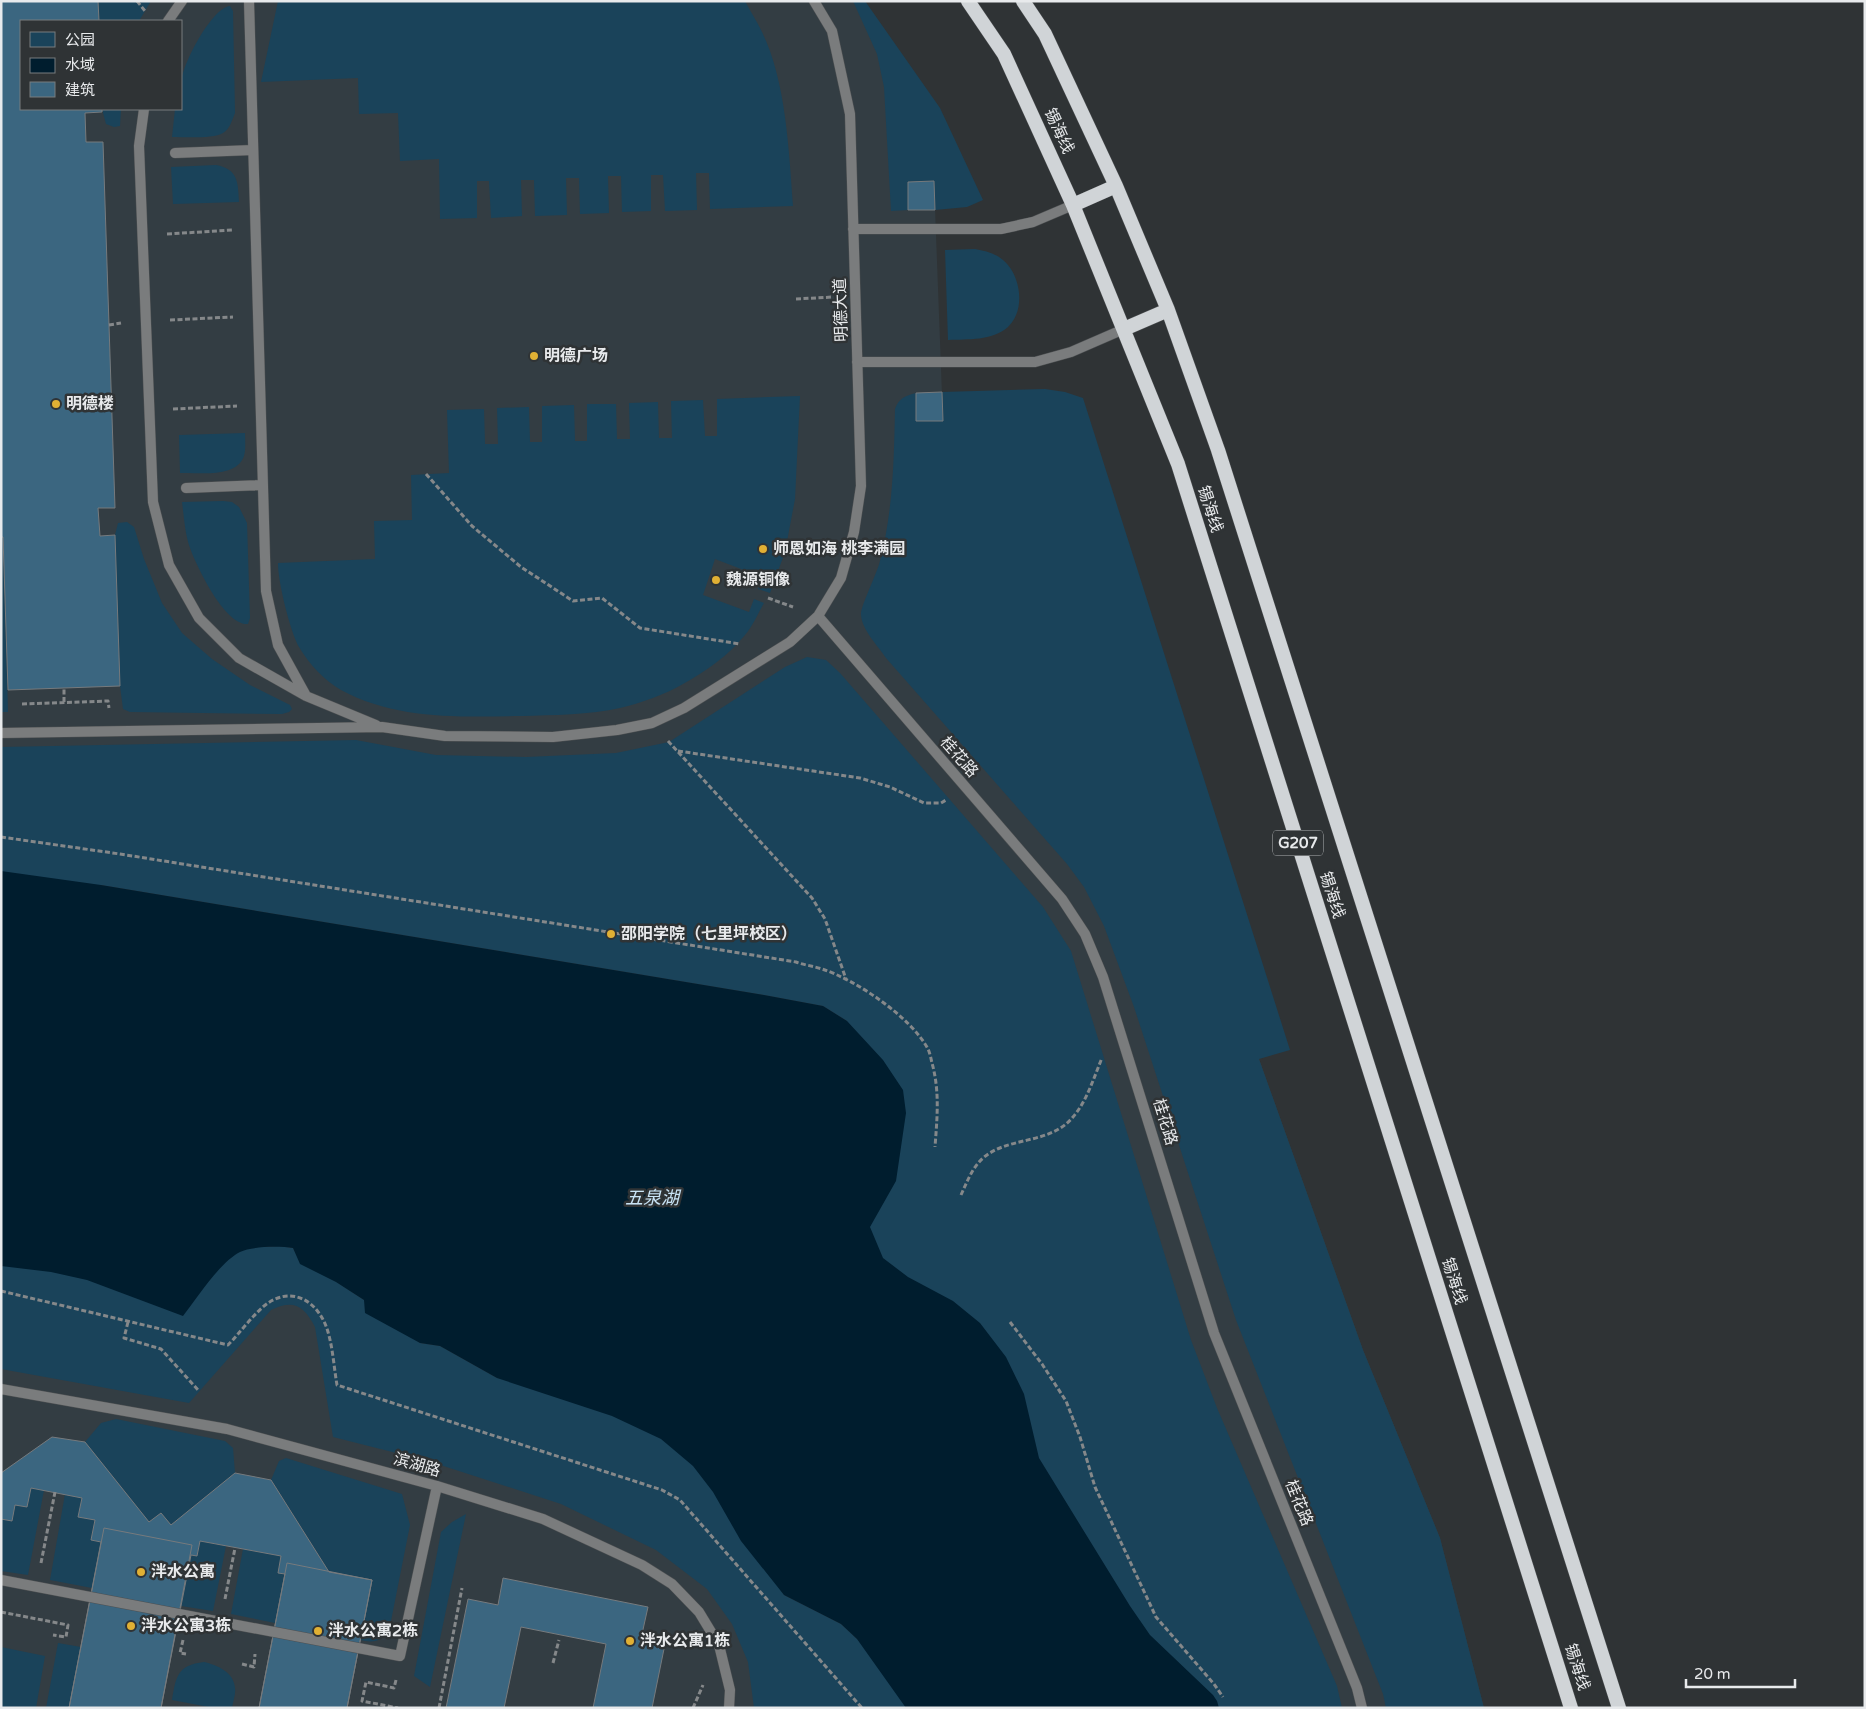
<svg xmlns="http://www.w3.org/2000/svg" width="1866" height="1709" viewBox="0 0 1866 1709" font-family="'Varela Round','Noto Sans SC',sans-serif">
	<rect width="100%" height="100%" fill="#2f3335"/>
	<!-- built -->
	<path fill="#333d43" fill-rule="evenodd" d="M 1,1 L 862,1 L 934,181 L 943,421 L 1259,1059 L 1363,1350 L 1440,1538 L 1484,1708 L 1,1708 ZM 21,21 L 181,21 L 181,109 L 21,109 Z"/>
	<!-- green -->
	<path fill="#1a435a" d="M 98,1 L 151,1 L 139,21 L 99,21 Z
		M 278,1 L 745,1 C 750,11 757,21 762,32 C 786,81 789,151 793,206 L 710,209 L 709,173 L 696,173 L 697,210 L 665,211 L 663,175 L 651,175 L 651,211 L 622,212 L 621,176 L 608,176 L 609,213 L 580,214 L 579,178 L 566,178 L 567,215 L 535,216 L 534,180 L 521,180 L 522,216 L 491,218 L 489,181 L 477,181 L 477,218 L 440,219 L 439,159 L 400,161 L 398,113 L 359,114 L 358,78 L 261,82 Z
		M 853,1 L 865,1 L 940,108 L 983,200 L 967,207 L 935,210 L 934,181 L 908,182 L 908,210 L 891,211 L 884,87 L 877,54 Z
		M 230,6 L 233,11 L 235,113 C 232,120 230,129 223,133 C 213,139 185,137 172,137 L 175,109 L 181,109 C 181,99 180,87 182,78 C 185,60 212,8 230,6 Z
		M 102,109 L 121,109 L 120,126 L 114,127 L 106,124 Z
		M 216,165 C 238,169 238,182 239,202 L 173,204 L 171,167 Z
		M 975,249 C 985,251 995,253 1003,260 C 1021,275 1026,310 1008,327 C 992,341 968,339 948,340 L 945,250 Z
		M 1045,389 L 1065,392 L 1083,398 L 1290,1050 L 1259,1059 L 1363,1350 L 1440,1538 L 1484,1708 L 1386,1708 L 1383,1694 L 1236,1320 L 1134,1007 L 1104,926 L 1084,887 L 1067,864 L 886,658 C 878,646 862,630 861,615 C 860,607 877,574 880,561 C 893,511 894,460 895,409 C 899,398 905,396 916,393 L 916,421 L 943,421 L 942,392 Z
		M 800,396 L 795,499 L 785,552 L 770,593 L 758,589 L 762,577 L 715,559 L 703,595 L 749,612 L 754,599 L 764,603 C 758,613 753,626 745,635 C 729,655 705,672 683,684 C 664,695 641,703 620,708 C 591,715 551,715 522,716 C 461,717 396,720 341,690 C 324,680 309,664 299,647 C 290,631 278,582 278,563 L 375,559 L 374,521 L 412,520 L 411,475 L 449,473 L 447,410 L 484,409 L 485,444 L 498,444 L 497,408 L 529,407 L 530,442 L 542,442 L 542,406 L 574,405 L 575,441 L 587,441 L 587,404 L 616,404 L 617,439 L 630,439 L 629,403 L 658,402 L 659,438 L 672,438 L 671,401 L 703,400 L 705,436 L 717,436 L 717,399 Z
		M 245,433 C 245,440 246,449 244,456 C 236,479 198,472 180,473 L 179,435 Z
		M 223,501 L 232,502 L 239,507 L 247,523 L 250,618 L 248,624 C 225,626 197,567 190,548 C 185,534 184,517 182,502 Z
		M 127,522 L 134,527 L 144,559 L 162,603 L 182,633 L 212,659 L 250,685 L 290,705 L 292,709 L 289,712 L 282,714 L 130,712 L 123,709 L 120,686 L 115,535 L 118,523 Z
		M 1,537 L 3,537 L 8,712 L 1,712 Z
		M 807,657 L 826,660 L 840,673 L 1043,907 L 1071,951 L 1191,1340 L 1217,1408 L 1337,1686 L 1342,1708 L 1014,1708 L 898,1538 L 847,1021 L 823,1006 L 764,995 L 101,885 L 1,905 L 1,747 L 356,740 L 436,755 L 526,757 L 616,753 L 669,742 L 785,667 Z
		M 1,1206 L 265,1247 L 279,1246 L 293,1248 L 297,1256 L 364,1300 L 420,1343 L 440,1346 L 497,1378 L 658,1399 L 784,1595 L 841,1624 L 857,1639 L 948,1708 L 754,1708 L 748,1662 L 732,1624 L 707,1589 L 656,1550 L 561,1504 L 428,1461 L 333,1437 L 315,1327 C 304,1306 294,1299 271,1310 L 189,1403 L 1,1369 Z
		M 116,1419 L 225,1441 L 233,1448 L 235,1473 L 171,1525 L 161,1513 L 149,1522 L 85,1442 L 101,1423 Z
		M 286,1458 L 402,1494 L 410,1525 L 389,1631 C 381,1642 372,1643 360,1640 L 329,1572 L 271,1480 L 279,1461 Z
		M 31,1488 L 44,1490 L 28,1575 L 1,1571 L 1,1519 L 12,1521 L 15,1505 Z
		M 65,1494 L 82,1498 L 78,1517 L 95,1520 L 91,1540 L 101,1542 L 92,1588 L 50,1580 Z
		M 466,1514 L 430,1687 L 414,1676 L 441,1532 L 452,1522 Z
		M 200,1541 L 226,1546 L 213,1611 L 181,1606 L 191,1555 L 197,1556 Z
		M 243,1549 L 281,1556 L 278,1573 L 285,1574 L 275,1623 L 231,1614 Z
		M 58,1643 L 81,1647 L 69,1708 L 46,1708 Z
		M 1,1647 L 45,1656 L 36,1708 L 1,1708 Z
		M 204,1662 C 217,1665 234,1672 235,1688 C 236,1694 233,1702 232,1708 L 214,1708 L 172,1700 C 176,1677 177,1665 204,1662 Z"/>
	<!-- water -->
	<path fill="#001d2e" d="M 1,871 L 101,885 L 764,995 L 823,1006 L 847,1021 L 883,1060 L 903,1090 L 906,1113 L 896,1181 L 870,1227 L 883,1258 L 908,1277 L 953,1301 L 980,1323 L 1006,1357 L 1024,1394 L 1039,1458 L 1082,1528 L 1130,1606 L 1150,1635 L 1213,1695 L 1217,1701 L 1219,1708 L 906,1708 L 857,1639 L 841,1624 L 784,1595 L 741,1541 L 713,1492 L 693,1466 L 661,1439 L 612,1416 L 497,1378 L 440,1346 L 420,1343 L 365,1313 L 364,1300 L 336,1282 L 300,1264 L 293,1248 C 280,1246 252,1246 240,1252 C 220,1262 197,1298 183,1316 L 87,1280 L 51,1272 L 1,1266 Z"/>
	<!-- building -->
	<path fill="#3b6680" stroke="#767a7d" d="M 1,1 L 98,1 L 99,21 L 21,21 L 21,109 L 102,109 L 102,112 L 85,113 L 86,142 L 103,142 L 115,508 L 98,508 L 100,536 L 115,535 L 120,686 L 8,690 L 3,537 L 1,537 Z
		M 934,181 L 935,210 L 908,210 L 908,182 Z
		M 942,392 L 943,421 L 916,421 L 916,393 Z
		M 52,1437 L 85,1442 L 149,1522 L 161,1513 L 171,1525 L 235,1473 L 271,1480 L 329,1572 L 372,1580 L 347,1708 L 259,1708 L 285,1574 L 278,1573 L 281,1556 L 200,1541 L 197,1556 L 191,1555 L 161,1708 L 69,1708 L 101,1542 L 91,1540 L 95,1520 L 78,1517 L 82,1498 L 31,1488 L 27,1507 L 15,1505 L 12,1521 L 1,1519 L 1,1473 Z
		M 104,1528 L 192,1545 L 161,1708 L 69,1708 Z
		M 287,1563 L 372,1580 L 347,1708 L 259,1708 Z
		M 503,1578 L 648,1607 L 642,1634 L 666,1639 L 652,1708 L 593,1708 L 606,1644 L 521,1627 L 504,1708 L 446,1708 L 468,1599 L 498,1605 Z"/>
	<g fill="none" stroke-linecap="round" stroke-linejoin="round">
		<defs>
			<path id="service" d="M 249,1 L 266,591 L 278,645 L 305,694
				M 168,21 L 182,1
				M 144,109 L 139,146 L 153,502 L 169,565 L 199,618 L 239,658 L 306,696 L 376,725
				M 175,153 L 253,150
				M 853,229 L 1001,229 L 1033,222 L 1073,205
				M 857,362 L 1035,362 L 1071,352 L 1124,329
				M 186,488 L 263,485
				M 818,616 L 1062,899 L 1085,934 L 1103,977 L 1214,1333 L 1357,1688 L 1362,1708
				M 1,733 L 382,727 L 445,736 L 553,737 L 617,730 L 652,723 L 684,708 L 790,642 L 818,616 L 841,578 L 854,532 L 861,486 L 850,114 L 832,31 L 814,1
				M 1,1389 L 227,1429 L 437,1486 L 543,1519 L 642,1565 L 672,1584 L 699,1612 L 719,1645 L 730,1690 L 729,1708
				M 1,1580 L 400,1656 L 437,1486"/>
			<path id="trunk" d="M 968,1 L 1004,54 L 1073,205 L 1178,464 L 1571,1708
				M 1023,1 L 1045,34 L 1116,186 L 1168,310 L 1218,450 L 1619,1708
				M 1073,205 L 1116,186
				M 1124,329 L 1168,310"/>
		</defs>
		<!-- service casing -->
		<use href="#service" stroke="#4d5052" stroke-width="11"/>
		<!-- trunk casing -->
		<use href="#trunk" stroke="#4d5052" stroke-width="15"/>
		<!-- path -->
		<path stroke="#85888a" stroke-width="3" stroke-dasharray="5 2.5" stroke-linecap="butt" d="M 137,1 L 145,11
			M 167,234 L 233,230
			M 796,299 L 833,297
			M 170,320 L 233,317
			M 109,325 L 121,323
			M 173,409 L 237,406
			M 426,474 L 472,526 L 521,567 L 573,601 L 602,598 L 640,628 L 740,644
			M 768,598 L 793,607
			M 64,702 L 64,688
			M 22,704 L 108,701 L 109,708
			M 668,741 L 812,898 L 825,919 L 846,979
			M 678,751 L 860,778 L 890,787 L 924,803 L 941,803 L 946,800
			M 1,837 L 120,854 L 796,962 C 804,965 813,966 822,969 C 856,980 911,1017 928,1049 C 930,1053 931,1059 932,1063 C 940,1092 937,1119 935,1147
			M 961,1195 C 967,1182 972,1168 983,1158 C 1008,1136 1050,1145 1073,1117 C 1087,1101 1094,1077 1102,1058
			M 1,1291 L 228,1345 C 239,1334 255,1312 268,1303 C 295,1285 320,1304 328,1332 C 333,1349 334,1368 337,1385 L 662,1490 L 680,1500 L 862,1708
			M 128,1322 L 124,1338 L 161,1349 L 199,1391
			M 1010,1322 L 1042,1364 L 1066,1401 L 1080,1437 L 1095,1487 L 1156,1617 L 1214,1684 L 1223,1697
			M 41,1563 L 55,1492
			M 225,1599 L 235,1548
			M 1,1612 L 68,1625 L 66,1637 L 53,1635
			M 183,1640 L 180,1653 L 186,1654
			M 553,1663 L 559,1640
			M 242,1664 L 254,1667 L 255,1654
			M 396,1680 L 394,1688 L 366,1682 L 362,1701 L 398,1708
			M 439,1708 L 462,1588
			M 693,1708 L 703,1685"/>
		<!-- service -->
		<use href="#service" stroke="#7a7c7d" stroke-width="10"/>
		<!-- trunk -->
		<use href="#trunk" stroke="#d0d4d7" stroke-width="14"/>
	</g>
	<!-- markers -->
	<g fill="#e0b034" stroke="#2f3335" stroke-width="2">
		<circle cx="534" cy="356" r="5"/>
		<circle cx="56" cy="404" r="5"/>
		<circle cx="763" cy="549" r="5"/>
		<circle cx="716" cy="580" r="5"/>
		<circle cx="611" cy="934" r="5"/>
		<circle cx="141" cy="1572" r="5"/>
		<circle cx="131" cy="1626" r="5"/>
		<circle cx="318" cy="1631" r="5"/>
		<circle cx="630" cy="1641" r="5"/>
	</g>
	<g text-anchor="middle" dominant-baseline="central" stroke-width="5" stroke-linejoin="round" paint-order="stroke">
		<!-- shield labels -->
		<rect fill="#2f3335" stroke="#b0b3b5" stroke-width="1" x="1273" y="830.5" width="50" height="25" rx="4"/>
		<g font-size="15" font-weight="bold" fill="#e8eaec">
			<text x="1298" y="843">G207</text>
		</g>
		<!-- street labels -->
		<g font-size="16" fill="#e8eaec" stroke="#2f3335">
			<text transform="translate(1059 131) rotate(65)">锡海线</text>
			<text transform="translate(841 310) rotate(-92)">明德大道</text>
			<text transform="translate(1210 509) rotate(72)">锡海线</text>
			<text transform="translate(959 757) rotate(49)">桂花路</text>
			<text transform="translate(1332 895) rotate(72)">锡海线</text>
			<text transform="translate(1165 1122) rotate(73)">桂花路</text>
			<text transform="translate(1454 1281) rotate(72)">锡海线</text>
			<text transform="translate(417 1465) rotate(16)">滨湖路</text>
			<text transform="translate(1299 1503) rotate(68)">桂花路</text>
			<text transform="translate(1577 1667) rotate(72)">锡海线</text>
		</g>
		<!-- poi labels -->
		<g font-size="16" font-weight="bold" fill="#e8eaec" stroke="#2f3335" text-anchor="start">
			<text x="544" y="356">明德广场</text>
			<text x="66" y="404">明德楼</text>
			<text x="773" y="549">师恩如海 桃李满园</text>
			<text x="726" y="580">魏源铜像</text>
			<text x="621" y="934">邵阳学院（七里坪校区）</text>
			<text x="151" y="1572">泮水公寓</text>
			<text x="141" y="1626">泮水公寓3栋</text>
			<text x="328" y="1631">泮水公寓2栋</text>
			<text x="640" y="1641">泮水公寓1栋</text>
		</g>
		<!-- water labels -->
		<g font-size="18" font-style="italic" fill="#c9e4f6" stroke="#2f3335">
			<text x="652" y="1198">五泉湖</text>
		</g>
	</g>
	<!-- border -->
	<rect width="1866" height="1709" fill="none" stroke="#e8eaec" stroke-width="5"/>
	<!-- legend -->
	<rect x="20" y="20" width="162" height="90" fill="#2f3335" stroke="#797c7e"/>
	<rect x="30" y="32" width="25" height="15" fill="#1a435a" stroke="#797c7e"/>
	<text x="65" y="45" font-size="15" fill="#e8eaec">公园</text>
	<rect x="30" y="58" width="25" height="15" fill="#001d2e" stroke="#797c7e"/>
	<text x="65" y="70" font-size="15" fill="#e8eaec">水域</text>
	<rect x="30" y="82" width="25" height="15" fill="#3b6680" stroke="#797c7e"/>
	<text x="65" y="95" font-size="15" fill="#e8eaec">建筑</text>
	<!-- scale -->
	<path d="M1686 1679v8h109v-8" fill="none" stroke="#e8eaec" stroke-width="2.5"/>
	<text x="1694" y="1679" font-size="15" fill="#e8eaec" stroke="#2f3335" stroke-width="4" paint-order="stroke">20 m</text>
</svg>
